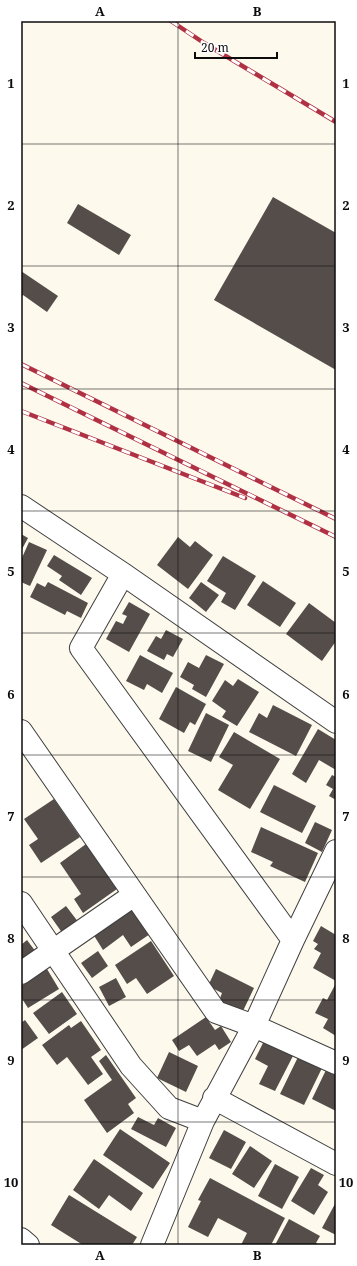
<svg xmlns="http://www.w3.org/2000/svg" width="357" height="1266" viewBox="0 0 357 1266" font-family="'Noto Serif',serif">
	<rect width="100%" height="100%" fill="#fdf9ed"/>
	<!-- building -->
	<path fill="#544d4a" d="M 273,197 L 336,233 L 336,370 L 214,300 Z
		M 78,204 L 131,235 L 119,255 L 67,223 Z
		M 21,271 L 58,296 L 47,312 L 23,295 L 21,297 Z
		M 21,534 L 28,538 L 21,551 Z
		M 178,537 L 190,547 L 195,541 L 213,555 L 188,589 L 157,565 Z
		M 29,542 L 47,550 L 30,586 L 21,582 L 21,560 Z
		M 54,555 L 92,578 L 81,595 L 59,580 L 62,576 L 47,566 Z
		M 223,556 L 256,576 L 235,610 L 221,602 L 226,593 L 207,581 Z
		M 263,581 L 296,603 L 280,627 L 247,605 Z
		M 48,582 L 88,603 L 81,618 L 67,611 L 65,615 L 30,597 L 37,583 L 45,587 Z
		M 201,582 L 219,595 L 206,612 L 189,598 Z
		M 129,602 L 150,614 L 129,652 L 106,639 L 116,621 L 123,624 L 127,616 L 122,614 Z
		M 309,603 L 336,623 L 336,641 L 322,661 L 286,634 Z
		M 166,630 L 183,639 L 173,657 L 167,654 L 164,660 L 147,651 L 156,636 L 161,639 Z
		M 140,655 L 173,673 L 162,693 L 147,684 L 144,690 L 126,681 Z
		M 206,655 L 224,664 L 206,697 L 192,689 L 194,685 L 180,677 L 188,662 L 199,668 Z
		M 238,679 L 259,692 L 237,726 L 222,717 L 226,711 L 212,701 L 225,680 L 233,686 Z
		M 176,687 L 206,704 L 195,725 L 190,722 L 184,733 L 159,719 Z
		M 273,705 L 312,725 L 296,756 L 249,732 L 259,713 L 267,718 Z
		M 206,713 L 229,725 L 211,762 L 188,751 Z
		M 318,729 L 336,740 L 336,770 L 319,760 L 306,783 L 292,774 Z
		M 234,732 L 280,759 L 250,809 L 218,790 L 233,765 L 219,757 Z
		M 332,775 L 336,777 L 336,800 L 329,796 L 333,789 L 326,785 Z
		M 274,785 L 316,806 L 302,833 L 260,812 Z
		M 54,799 L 80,837 L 41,863 L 29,845 L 38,839 L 24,819 Z
		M 315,822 L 332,830 L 322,852 L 305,843 Z
		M 261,827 L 318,853 L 305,882 L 270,866 L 273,862 L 251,852 Z
		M 86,844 L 117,889 L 83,913 L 74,899 L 81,894 L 60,863 Z
		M 66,906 L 79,923 L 63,934 L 51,917 Z
		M 132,908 L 150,934 L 131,947 L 123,935 L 103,950 L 93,934 Z
		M 321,926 L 336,935 L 336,981 L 313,968 L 321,953 L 314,949 L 318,944 L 313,941 Z
		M 27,940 L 36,952 L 21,963 L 21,945 Z
		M 151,941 L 174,976 L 147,994 L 136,978 L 127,984 L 115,965 Z
		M 98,951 L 108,966 L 92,978 L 81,963 Z
		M 47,969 L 59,989 L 28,1008 L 21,997 L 21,986 Z
		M 216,969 L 254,988 L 242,1013 L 219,1001 L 222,993 L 208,986 Z
		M 116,978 L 126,997 L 109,1006 L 99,987 Z
		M 335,985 L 336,986 L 336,1036 L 323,1028 L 328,1019 L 315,1013 L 323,998 L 327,1000 Z
		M 62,992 L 77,1014 L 49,1034 L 33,1013 Z
		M 206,1017 L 215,1030 L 221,1026 L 231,1042 L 219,1050 L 215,1044 L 197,1056 L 189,1045 L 179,1051 L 172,1040 Z
		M 25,1020 L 38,1038 L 21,1050 L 21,1023 Z
		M 81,1021 L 101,1050 L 91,1057 L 103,1074 L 88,1085 L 67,1057 L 57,1065 L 42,1045 L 69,1025 L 71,1028 Z
		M 265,1039 L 294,1054 L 275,1091 L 259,1084 L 268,1066 L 255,1059 Z
		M 169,1052 L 198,1066 L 186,1092 L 157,1078 Z
		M 106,1055 L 136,1098 L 128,1104 L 134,1113 L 107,1133 L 84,1100 L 112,1080 L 99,1061 Z
		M 298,1057 L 322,1068 L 304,1105 L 280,1094 Z
		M 326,1070 L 336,1075 L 336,1111 L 312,1099 Z
		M 138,1117 L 154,1125 L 158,1118 L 176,1128 L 166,1147 L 131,1129 Z
		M 120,1129 L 170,1163 L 153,1189 L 103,1155 Z
		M 224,1130 L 246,1142 L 231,1169 L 209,1158 Z
		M 250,1146 L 272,1161 L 254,1188 L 232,1174 Z
		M 94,1159 L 143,1193 L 131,1211 L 109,1195 L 99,1209 L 73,1190 Z
		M 275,1164 L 299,1177 L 282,1209 L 258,1196 Z
		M 311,1168 L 324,1175 L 318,1185 L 328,1192 L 314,1215 L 291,1201 Z
		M 210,1178 L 285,1218 L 271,1245 L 241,1245 L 247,1233 L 218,1218 L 208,1237 L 188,1227 L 201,1201 L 198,1200 Z
		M 69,1195 L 137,1237 L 132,1245 L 83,1245 L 51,1225 Z
		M 336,1202 L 336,1235 L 322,1228 Z
		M 289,1219 L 320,1236 L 316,1243 L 320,1245 L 275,1245 Z"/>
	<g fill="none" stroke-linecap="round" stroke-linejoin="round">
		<defs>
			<path id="minor" d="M 21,506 L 123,574 L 336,722
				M 123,574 L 81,648 L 293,940
				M 21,731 L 216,1012 L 254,1026 L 336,1063
				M 21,903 L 131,1066 L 169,1108 L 203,1121
				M 21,973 L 134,895
				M 214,1098 L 336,1164
				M 21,1239 L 28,1245
				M 152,1245 L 203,1121 L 254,1026 L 293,940 L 336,851"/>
		</defs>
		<!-- minor casing -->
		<use href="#minor" stroke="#3f3f3f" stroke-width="24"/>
		<!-- minor -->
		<use href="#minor" stroke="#fff" stroke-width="22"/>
		<defs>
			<path id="rail" d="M 171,21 L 204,43 L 336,122
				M 21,364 L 336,519
				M 21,383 L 336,537
				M 21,411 L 245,498"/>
		</defs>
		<!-- rail casing -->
		<use href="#rail" stroke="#b03143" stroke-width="4.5"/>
		<!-- rail -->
		<use href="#rail" stroke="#fff" stroke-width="3" stroke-dasharray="9" stroke-linecap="butt"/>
	</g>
	<!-- grid -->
	<path fill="none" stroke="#0c0c0c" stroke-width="1" stroke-opacity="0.55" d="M 178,21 L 178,1245M 21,144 L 336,144M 21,266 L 336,266M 21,389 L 336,389M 21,511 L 336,511M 21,633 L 336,633M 21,755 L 336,755M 21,877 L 336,877M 21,1000 L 336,1000M 21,1122 L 336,1122"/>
	<!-- border -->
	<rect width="357" height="1266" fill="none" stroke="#ffffff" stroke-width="44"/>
	<!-- scale -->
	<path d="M195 52v6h82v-6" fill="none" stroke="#0c0c0c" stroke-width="2"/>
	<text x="201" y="52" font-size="12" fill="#0c0c0c" stroke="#ffffff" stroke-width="3" paint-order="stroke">20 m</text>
	<rect x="22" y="22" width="313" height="1222" fill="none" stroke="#0c0c0c" stroke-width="1.5"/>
	<g font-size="13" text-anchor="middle" font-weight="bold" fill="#0c0c0c">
		<text x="100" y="16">A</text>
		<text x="257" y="16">B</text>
		<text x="11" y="88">1</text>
		<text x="346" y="88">1</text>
		<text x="11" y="210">2</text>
		<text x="346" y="210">2</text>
		<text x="11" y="332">3</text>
		<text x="346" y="332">3</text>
		<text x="11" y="454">4</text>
		<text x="346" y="454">4</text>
		<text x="11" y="576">5</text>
		<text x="346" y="576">5</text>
		<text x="11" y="699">6</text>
		<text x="346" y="699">6</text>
		<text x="11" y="821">7</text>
		<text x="346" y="821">7</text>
		<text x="11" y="943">8</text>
		<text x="346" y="943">8</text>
		<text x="11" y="1065">9</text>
		<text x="346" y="1065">9</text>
		<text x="11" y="1187">10</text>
		<text x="346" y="1187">10</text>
		<text x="100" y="1260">A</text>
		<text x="257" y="1260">B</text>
	</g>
</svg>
